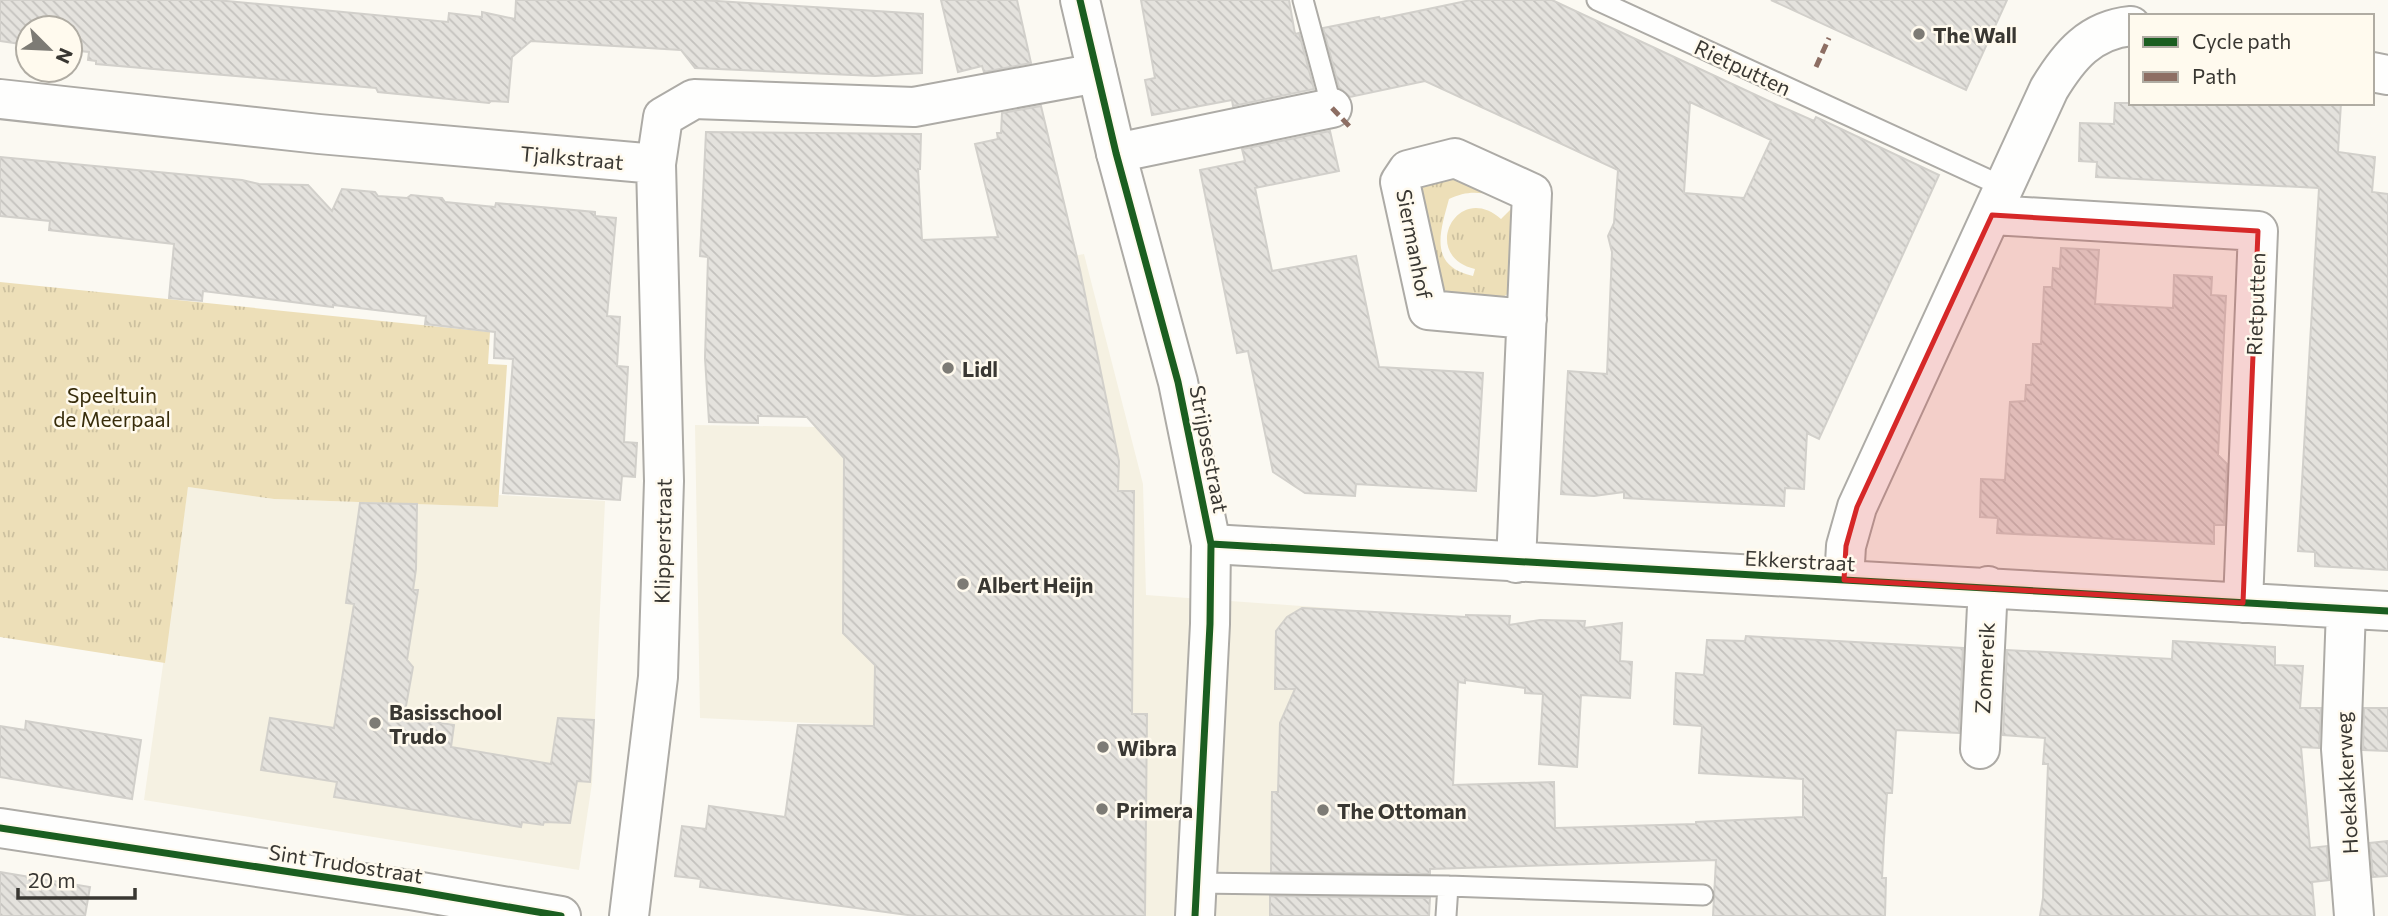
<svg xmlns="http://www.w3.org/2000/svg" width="2388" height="916" viewBox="0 0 2388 916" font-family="Commissioner,sans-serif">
	<defs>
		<pattern id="grass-tufts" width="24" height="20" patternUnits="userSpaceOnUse" patternTransform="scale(1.75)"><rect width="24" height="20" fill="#eddfb8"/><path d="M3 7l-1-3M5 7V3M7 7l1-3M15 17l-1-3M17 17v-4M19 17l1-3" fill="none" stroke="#ccc09f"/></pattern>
		<pattern id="building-back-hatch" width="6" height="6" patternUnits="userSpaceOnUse" patternTransform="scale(1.75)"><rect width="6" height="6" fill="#e4e2dd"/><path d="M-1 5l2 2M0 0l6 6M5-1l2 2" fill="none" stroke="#c4c2be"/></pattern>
	</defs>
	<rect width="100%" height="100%" fill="#fbf9f2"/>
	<!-- built -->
	<path fill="#f5f1e2" d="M 1084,254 L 1143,484 L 1146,595 L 1343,609 L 1329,916 L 923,916 L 876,726 L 700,718 L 695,425 L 817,427 L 977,274 Z
		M 188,487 L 274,499 L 498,507 L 499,495 L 605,501 L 592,783 L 579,870 L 144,800 Z"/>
	<!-- grass -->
	<path fill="url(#grass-tufts)" d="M 1455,173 L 1491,195 C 1475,191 1464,192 1449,199 C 1440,232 1428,266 1473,276 L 1475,269 C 1419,256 1457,180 1501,219 L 1516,204 L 1509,293 L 1500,299 L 1440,292 L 1419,191 L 1422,184 Z
		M 0,282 L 490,332 L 488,364 L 507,365 L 498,507 L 274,499 L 188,487 L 165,663 L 0,637 Z"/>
	<!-- building -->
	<path fill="url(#building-back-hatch)" stroke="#d2d0cb" stroke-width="2" fill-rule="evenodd" d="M 0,0 L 216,0 L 448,22 L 449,13 L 482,17 L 482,12 L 515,19 L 516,0 L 701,0 L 923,14 L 922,73 L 875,76 L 695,68 L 681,50 L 531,41 L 512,57 L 508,102 L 491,101 L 489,103 L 378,92 L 376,88 L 96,64 L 96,61 L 88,60 L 89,52 L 70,50 L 70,28 L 28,28 L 28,45 L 0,41 Z
		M 941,0 L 1017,0 L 1031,63 L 984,72 L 982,66 L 958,72 Z
		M 1141,0 L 1289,0 L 1295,34 L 1299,33 L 1314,89 L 1233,106 L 1232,100 L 1152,115 L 1145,80 L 1155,78 Z
		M 1471,0 L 1552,0 L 1773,103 L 1814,121 L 1816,117 L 1939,175 L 1819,439 L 1807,433 L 1804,489 L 1785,488 L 1784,506 L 1624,498 L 1624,492 L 1594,496 L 1561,494 L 1568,371 L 1607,374 L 1612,252 L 1608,236 L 1614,223 L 1618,170 L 1425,81 L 1350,97 L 1339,87 L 1323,28 L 1379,17 L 1380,19 ZM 1690,102 L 1771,140 L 1744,198 L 1684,193 Z
		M 1771,0 L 2007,0 L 1966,90 Z
		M 2115,103 L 2341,103 L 2338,152 L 2375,157 L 2372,192 L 2388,194 L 2388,570 L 2315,566 L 2315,552 L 2298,551 L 2319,188 L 2096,177 L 2097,162 L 2079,161 L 2080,123 L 2114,124 Z
		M 1041,106 L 1080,270 L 1119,461 L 1118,491 L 1134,491 L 1132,714 L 1147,714 L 1145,916 L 915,916 L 700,887 L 701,879 L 675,876 L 682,826 L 706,829 L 709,806 L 785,817 L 798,725 L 874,726 L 875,665 L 843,633 L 844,458 L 807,417 L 758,416 L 758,423 L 709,422 L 705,358 L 708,257 L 700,256 L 706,132 L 921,134 L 920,169 L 918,169 L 922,240 L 998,237 L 975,144 L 998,139 L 997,133 L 1001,133 L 1002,113 Z
		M 1330,131 L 1339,171 L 1255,188 L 1272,271 L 1356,256 L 1379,367 L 1483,373 L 1476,491 L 1356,484 L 1355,496 L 1305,493 L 1273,472 L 1248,351 L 1237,353 L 1200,170 L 1245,161 L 1242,149 Z
		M 0,157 L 242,180 L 259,184 L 308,185 L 332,211 L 342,189 L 375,192 L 378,196 L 407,198 L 411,195 L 430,197 L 442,198 L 445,202 L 495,207 L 496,203 L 595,212 L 595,216 L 616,218 L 607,316 L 620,317 L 617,366 L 628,367 L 624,442 L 637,443 L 635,477 L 622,476 L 620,500 L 503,493 L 513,359 L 494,358 L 495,332 L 425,324 L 426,316 L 333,305 L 333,307 L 203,291 L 202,301 L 169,298 L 174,244 L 49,230 L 50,221 L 0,216 Z
		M 2061,248 L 2099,250 L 2095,304 L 2173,308 L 2174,275 L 2212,277 L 2211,295 L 2226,296 L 2218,455 L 2227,464 L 2224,525 L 2214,525 L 2214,544 L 1997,533 L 1998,518 L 1980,517 L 1981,479 L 2005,480 L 2010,402 L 2025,401 L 2026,385 L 2031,385 L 2033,344 L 2041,344 L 2044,287 L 2052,287 L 2053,268 L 2060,269 Z
		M 360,503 L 417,504 L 416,569 L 413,590 L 418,590 L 407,660 L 413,667 L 404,717 L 454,725 L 451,747 L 551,764 L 558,718 L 594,720 L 590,782 L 577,781 L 570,823 L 544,822 L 543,825 L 522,822 L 521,827 L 334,797 L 337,782 L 261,770 L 270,718 L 334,728 L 354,604 L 346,603 Z
		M 1302,608 L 1466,617 L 1466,615 L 1510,616 L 1509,625 L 1540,620 L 1585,621 L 1584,628 L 1622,623 L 1620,661 L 1632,662 L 1630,698 L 1581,695 L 1577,767 L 1539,764 L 1543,694 L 1525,693 L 1525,688 L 1465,680 L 1465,683 L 1458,682 L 1453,785 L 1554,782 L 1555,828 L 1696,824 L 1696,822 L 1803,817 L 1803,779 L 1699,773 L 1702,726 L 1674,724 L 1676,673 L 1704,675 L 1707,640 L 1745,641 L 1746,636 L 1963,648 L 1959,733 L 1896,730 L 1892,793 L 1887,793 L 1884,839 L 1882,878 L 1886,878 L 1885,916 L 1713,916 L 1716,860 L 1430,869 L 1430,874 L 1271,872 L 1272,792 L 1278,792 L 1280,723 L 1295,689 L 1275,689 L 1276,631 L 1287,617 Z
		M 2173,641 L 2275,647 L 2275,665 L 2303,666 L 2300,708 L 2321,708 L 2319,748 L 2301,747 L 2310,848 L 2327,846 L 2329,880 L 2312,882 L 2315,916 L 2040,916 L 2043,898 L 2048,764 L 2043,764 L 2045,738 L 2003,735 L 2007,650 L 2172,659 Z
		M 2364,708 L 2388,708 L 2388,751 L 2363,750 Z
		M 26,721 L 141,740 L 132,799 L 0,777 L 0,726 L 25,730 Z
		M 2388,841 L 2388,876 L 2373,877 L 2370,843 Z
		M 0,872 L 90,887 L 85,916 L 0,916 Z
		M 1270,896 L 1430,898 L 1429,916 L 1270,916 Z"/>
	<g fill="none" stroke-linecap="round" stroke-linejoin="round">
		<defs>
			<path id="lane" d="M 1303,0 L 1332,108
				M 1597,0 L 2004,187
				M 1196,883 L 1448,886 L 1703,895
				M 1446,916 L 1448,886"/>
			<path id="street" d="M 2372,72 L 2388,75
				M 0,99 L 319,134 L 656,164 L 663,117 L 694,99 L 914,107 L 1097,73
				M 1116,153 L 1332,108
				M 1992,215 L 2258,231 L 2243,603
				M 1211,544 L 2388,611
				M 1516,563 L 1532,193 L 1455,158 L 1408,170 L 1400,182 L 1428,310 L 1527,319
				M 1844,580 L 1846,546 L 1857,507 L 2049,89 C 2069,56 2090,30 2131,26
				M 2346,609 L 2341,749 L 2354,916
				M 1980,749 L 1988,586
				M 0,828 L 410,890 L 561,916
				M 629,916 L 658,677 L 664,481 L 656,164"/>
			<path id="secondary" d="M 1080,0 L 1116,153 L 1178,382 L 1211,544 L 1210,624 L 1195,916"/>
		</defs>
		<!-- lane casing -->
		<use href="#lane" stroke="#adaba6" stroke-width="23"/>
		<!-- street casing -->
		<use href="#street" stroke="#adaba6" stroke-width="42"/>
		<!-- secondary casing -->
		<use href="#secondary" stroke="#adaba6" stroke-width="42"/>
		<!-- lane -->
		<use href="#lane" stroke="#fefefd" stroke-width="19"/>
		<!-- street -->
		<use href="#street" stroke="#fefefd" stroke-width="38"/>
		<!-- secondary -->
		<use href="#secondary" stroke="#fefefd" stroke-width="38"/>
		<!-- quiet -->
		<path stroke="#8d6e63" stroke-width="5" stroke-dasharray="10 5" stroke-linecap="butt" d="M 1816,67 L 1829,38
			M 1332,108 L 1350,127"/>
		<defs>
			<path id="cycleway" d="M 1080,0 L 1116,153 L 1178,382 L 1211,544 L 1210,624 L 1195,916
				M 1211,544 L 2388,611
				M 0,828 L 410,890 L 561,916"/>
		</defs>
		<!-- cycleway casing -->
		<use href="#cycleway" stroke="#fffaee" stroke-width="11"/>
		<!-- cycleway -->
		<use href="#cycleway" stroke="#1b5e20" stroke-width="7"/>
	</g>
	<!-- marked area -->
	<path fill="#d62828" fill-opacity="0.2" stroke="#d62828" stroke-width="5" stroke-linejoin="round" d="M 1992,215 L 2258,231 L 2243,603 L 1844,580 L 1846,546 L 1857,507 Z"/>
	<!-- markers -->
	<g fill="#7d7b75" stroke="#fffaee" stroke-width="2.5">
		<circle cx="1919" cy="34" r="7"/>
		<circle cx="948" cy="368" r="7"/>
		<circle cx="963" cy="584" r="7"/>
		<circle cx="375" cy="723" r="7"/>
		<circle cx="1103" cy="747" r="7"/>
		<circle cx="1102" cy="809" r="7"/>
		<circle cx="1323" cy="810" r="7"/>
	</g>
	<g text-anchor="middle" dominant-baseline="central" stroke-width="5" stroke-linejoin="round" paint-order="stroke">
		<!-- poi labels -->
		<g font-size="21" font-weight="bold" fill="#393732" stroke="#fffaee" text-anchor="start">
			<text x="1933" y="34">The Wall</text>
			<text x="962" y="368">Lidl</text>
			<text x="977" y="584">Albert Heijn</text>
			<text x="389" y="711">Basisschool<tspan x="389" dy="24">Trudo</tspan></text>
			<text x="1117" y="747">Wibra</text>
			<text x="1116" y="809">Primera</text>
			<text x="1337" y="810">The Ottoman</text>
		</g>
		<!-- street labels -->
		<g font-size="21" fill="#393732" stroke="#fffaee">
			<text transform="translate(1743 67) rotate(25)">Rietputten</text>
			<text transform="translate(572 157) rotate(5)">Tjalkstraat</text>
			<text transform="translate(1415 244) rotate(79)">Siermanhof</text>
			<text transform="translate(2255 304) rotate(-88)">Rietputten</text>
			<text transform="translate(1210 449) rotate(79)">Strijpsestraat</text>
			<text transform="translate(662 541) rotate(-89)">Klipperstraat</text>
			<text transform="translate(1800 560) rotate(3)">Ekkerstraat</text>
			<text transform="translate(1984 668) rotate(-87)">Zomereik</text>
			<text transform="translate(2346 783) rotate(-93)">Hoekakkerweg</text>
			<text transform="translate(346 863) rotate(9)">Sint Trudostraat</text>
		</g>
		<!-- park labels -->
		<g font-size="21" fill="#382d0c" stroke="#fffaee">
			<text x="112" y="394">Speeltuin<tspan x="112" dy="24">de Meerpaal</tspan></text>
		</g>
	</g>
	<!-- legend -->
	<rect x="2129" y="14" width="245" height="91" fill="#fffaee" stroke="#b0aca3" stroke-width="2"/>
	<rect x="2143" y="37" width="35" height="10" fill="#1b5e20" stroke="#b0aca3" stroke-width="2"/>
	<text x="2192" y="49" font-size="21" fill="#393732">Cycle path</text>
	<rect x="2143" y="72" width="35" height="10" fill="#8d6e63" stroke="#b0aca3" stroke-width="2"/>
	<text x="2192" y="84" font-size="21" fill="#393732">Path</text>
	<!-- north arrow -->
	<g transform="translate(49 49) rotate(114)"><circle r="33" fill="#fffaee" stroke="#b0aca3" stroke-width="2"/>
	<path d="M0-5L12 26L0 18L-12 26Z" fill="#7d7b75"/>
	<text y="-10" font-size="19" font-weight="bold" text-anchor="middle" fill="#393732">N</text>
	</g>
	<!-- scale -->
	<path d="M18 888v10h117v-10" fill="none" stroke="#393732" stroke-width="3.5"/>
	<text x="28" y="888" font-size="21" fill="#393732" stroke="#fffaee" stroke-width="5" paint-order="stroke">20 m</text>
</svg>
